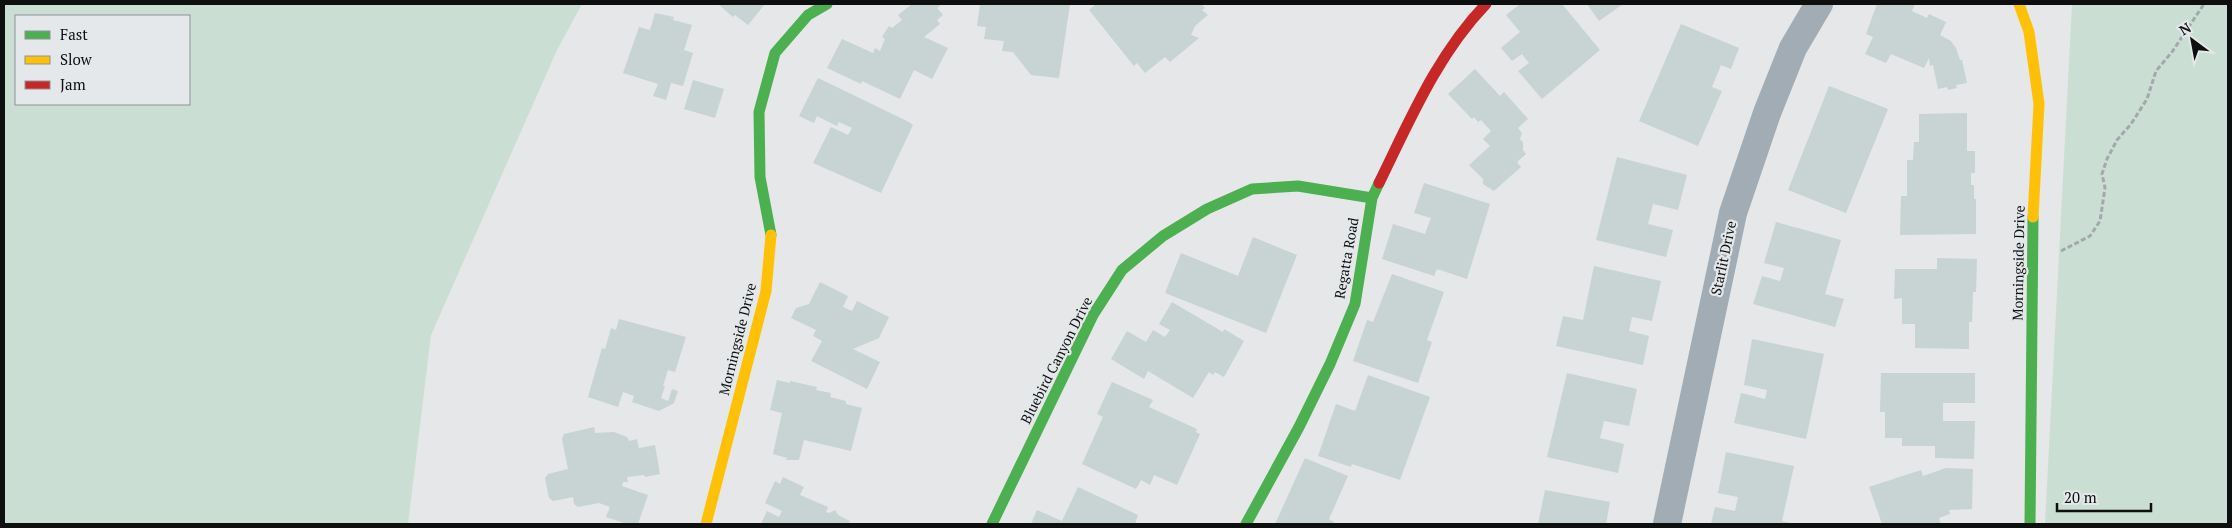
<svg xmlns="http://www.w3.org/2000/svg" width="2232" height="528" viewBox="0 0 2232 528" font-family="'PT Serif',serif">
	<rect width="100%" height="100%" fill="#e5e7e9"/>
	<!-- green -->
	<path fill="#cbded4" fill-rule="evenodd" d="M 4,4 L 582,4 L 557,50 L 431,335 L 408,524 L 4,524 ZM 16,16 L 189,16 L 189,104 L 16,104 Z
		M 2072,4 L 2228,4 L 2228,524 L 2045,524 Z"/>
	<!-- building -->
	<path fill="#c7d4d3" d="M 718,4 L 765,4 L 748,25 L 735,15 L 733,17 Z
		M 912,4 L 938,4 L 940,6 L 937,8 L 943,15 L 937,20 L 940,24 L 924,37 L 948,48 L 932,79 L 914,70 L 900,99 L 862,81 L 861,84 L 827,68 L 842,39 L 873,53 L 875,48 L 880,51 L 885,39 L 882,37 L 889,26 L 892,28 L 902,20 L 898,15 Z
		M 980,4 L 1070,4 L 1059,78 L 1031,75 L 1013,52 L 1002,51 L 1004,41 L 984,39 L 986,27 L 977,26 Z
		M 1096,4 L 1201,4 L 1205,8 L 1202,10 L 1208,15 L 1195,26 L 1191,35 L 1199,38 L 1170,62 L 1165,57 L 1145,73 L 1137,63 L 1134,66 L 1089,10 Z
		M 1520,4 L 1562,4 L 1600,50 L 1542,99 L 1518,71 L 1529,63 L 1522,54 L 1512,61 L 1501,48 L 1520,32 L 1506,15 Z
		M 1587,4 L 1623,4 L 1599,21 Z
		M 1877,4 L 1915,4 L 1912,11 L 1927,18 L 1929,14 L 1946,22 L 1940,35 L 1951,41 L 1956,48 L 1960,60 L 1962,60 L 1967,83 L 1956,85 L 1957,88 L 1948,90 L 1947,87 L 1938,89 L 1933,65 L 1930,66 L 1929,58 L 1924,68 L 1891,54 L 1886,63 L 1865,54 L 1873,37 L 1866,34 Z
		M 655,13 L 674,17 L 673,20 L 692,25 L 684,50 L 693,53 L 683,86 L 671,83 L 666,100 L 653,96 L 658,84 L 623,73 L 639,27 L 650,30 Z
		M 1681,24 L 1739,48 L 1731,69 L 1721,65 L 1712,87 L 1722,91 L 1698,146 L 1639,121 Z
		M 1475,69 L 1500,96 L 1504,92 L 1528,119 L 1518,128 L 1522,133 L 1520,139 L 1523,142 L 1523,150 L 1526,154 L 1517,162 L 1521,167 L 1494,191 L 1483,184 L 1483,179 L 1469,165 L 1490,146 L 1483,139 L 1491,131 L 1481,120 L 1478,122 L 1474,117 L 1472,119 L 1448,94 Z
		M 818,78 L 909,122 L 913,125 L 881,193 L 813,163 L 831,127 L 848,135 L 852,128 L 839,122 L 837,126 L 817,116 L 814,123 L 799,116 Z
		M 693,80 L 724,89 L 715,118 L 684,109 Z
		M 1829,86 L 1888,109 L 1846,213 L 1788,190 Z
		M 1967,113 L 1967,151 L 1975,151 L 1975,173 L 1971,173 L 1971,185 L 1974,185 L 1974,199 L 1976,199 L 1976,234 L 1900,235 L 1901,196 L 1907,196 L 1907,160 L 1913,160 L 1914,142 L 1919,142 L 1919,114 Z
		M 1617,157 L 1687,175 L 1678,210 L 1653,204 L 1648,224 L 1673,230 L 1666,257 L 1596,240 Z
		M 1424,183 L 1490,204 L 1467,279 L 1437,269 L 1434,276 L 1382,259 L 1393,224 L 1425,234 L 1431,218 L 1414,213 Z
		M 1776,222 L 1841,240 L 1825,294 L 1844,299 L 1835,327 L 1753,304 L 1762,276 L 1780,281 L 1784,268 L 1764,263 Z
		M 1253,237 L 1297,255 L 1266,333 L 1165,293 L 1181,253 L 1238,276 Z
		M 1937,258 L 1977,259 L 1976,292 L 1973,292 L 1972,322 L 1969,322 L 1969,349 L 1915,348 L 1915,324 L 1902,324 L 1902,298 L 1894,299 L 1895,269 L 1937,269 Z
		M 1594,266 L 1661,281 L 1652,321 L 1632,317 L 1629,331 L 1649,336 L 1643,365 L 1556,346 L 1563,316 L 1583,320 Z
		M 1392,274 L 1444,292 L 1427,340 L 1432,342 L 1418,383 L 1353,361 L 1367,320 L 1373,322 Z
		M 820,282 L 848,296 L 843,307 L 852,311 L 857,301 L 889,317 L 879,338 L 853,349 L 880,362 L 867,389 L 811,361 L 822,341 L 813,336 L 816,330 L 791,318 L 796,308 L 809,304 Z
		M 1172,302 L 1223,332 L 1224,329 L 1244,341 L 1224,377 L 1215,372 L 1213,375 L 1209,372 L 1193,398 L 1148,371 L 1144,379 L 1111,359 L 1127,331 L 1146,342 L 1153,330 L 1165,337 L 1170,330 L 1159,324 Z
		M 619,319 L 686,337 L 675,372 L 668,370 L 663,386 L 665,386 L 661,398 L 668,401 L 672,389 L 678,391 L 674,403 L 659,411 L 632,402 L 634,396 L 623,392 L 618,407 L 588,397 L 602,348 L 605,349 L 611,328 L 616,330 Z
		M 1752,339 L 1824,354 L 1806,439 L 1734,423 L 1741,393 L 1765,399 L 1767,390 L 1744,385 Z
		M 1567,373 L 1637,389 L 1629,426 L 1604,421 L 1600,438 L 1624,444 L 1618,473 L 1547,457 Z
		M 1881,373 L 1975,373 L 1975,403 L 1943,403 L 1943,421 L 1975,421 L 1974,459 L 1935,458 L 1935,446 L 1902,446 L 1902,438 L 1885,438 L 1885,412 L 1880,412 Z
		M 1368,375 L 1430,397 L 1400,480 L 1352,464 L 1351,467 L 1318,456 L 1336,404 L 1355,411 Z
		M 777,380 L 790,383 L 790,381 L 817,387 L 816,390 L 831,393 L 830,397 L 846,401 L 846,404 L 862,408 L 851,451 L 804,440 L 799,460 L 786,460 L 787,458 L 773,454 L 782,413 L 770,410 Z
		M 1112,382 L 1153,400 L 1149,407 L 1197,429 L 1196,432 L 1200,434 L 1177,485 L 1154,475 L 1150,485 L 1141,480 L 1136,489 L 1082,464 L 1103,417 L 1097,414 Z
		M 594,427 L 595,433 L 614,432 L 627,437 L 629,441 L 637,439 L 639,448 L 655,445 L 660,474 L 645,477 L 644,475 L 627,477 L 628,482 L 623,482 L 622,486 L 648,495 L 638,524 L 627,524 L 606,517 L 610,507 L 599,503 L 578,507 L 574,504 L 573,497 L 553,501 L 549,498 L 545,478 L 548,474 L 568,469 L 562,439 L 564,434 Z
		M 1726,452 L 1794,466 L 1782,521 L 1794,524 L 1711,524 L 1715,507 L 1735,511 L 1738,497 L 1718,493 Z
		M 1305,458 L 1348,476 L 1329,519 L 1334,522 L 1333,524 L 1275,524 Z
		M 1946,468 L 1973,469 L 1972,509 L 1949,510 L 1950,514 L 1939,518 L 1941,524 L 1882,524 L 1869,487 L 1921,470 L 1923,476 Z
		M 783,477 L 804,487 L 800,495 L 828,507 L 826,512 L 829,513 L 835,510 L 838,515 L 850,521 L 848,524 L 761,524 L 767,511 L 779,517 L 782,511 L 765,503 L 775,481 L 780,484 Z
		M 1078,487 L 1138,515 L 1135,524 L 1031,524 L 1037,510 L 1062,521 Z
		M 1545,490 L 1610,502 L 1606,524 L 1538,524 Z"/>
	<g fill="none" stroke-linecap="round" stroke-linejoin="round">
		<!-- path -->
		<path stroke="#a3a8ad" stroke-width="3" stroke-dasharray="5 2.5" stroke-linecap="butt" d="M 2061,251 L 2090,236 L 2100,221 L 2105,188 L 2102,174 L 2107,159 L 2117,140 L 2131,124 L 2147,99 L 2156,71 L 2172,52 L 2204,4"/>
		<!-- street -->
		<path stroke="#a2acb4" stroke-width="28" d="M 1667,524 L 1733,213 L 1767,113 L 1793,48 L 1819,4"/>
		<!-- fast -->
		<path stroke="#4caf50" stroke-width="11" d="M 771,235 L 760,177 L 759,112 L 775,53 L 808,15 L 827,4
			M 992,524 L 1093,315 L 1122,270 L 1163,236 L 1207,209 L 1252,189 L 1298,186 L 1372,198
			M 1246,524 L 1299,427 L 1330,364 L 1355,304 L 1372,198 L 1379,183
			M 2030,524 L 2033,217"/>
		<!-- slow -->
		<path stroke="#ffc107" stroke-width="11" d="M 2019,4 L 2029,32 L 2039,104 L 2033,217
			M 706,524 L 766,291 L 771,235"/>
		<!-- jam -->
		<path stroke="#c62828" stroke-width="11" d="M 1379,183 C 1410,120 1437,55 1486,4"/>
	</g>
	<g text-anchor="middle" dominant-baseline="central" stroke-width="4.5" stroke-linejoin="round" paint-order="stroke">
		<!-- street labels -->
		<g font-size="14" fill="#0e1010" stroke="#e4e8ea">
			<text transform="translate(1346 258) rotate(-80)">Regatta Road</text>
			<text transform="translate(1723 258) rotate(-78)">Starlit Drive</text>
			<text transform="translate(2018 263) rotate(-89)">Morningside Drive</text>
			<text transform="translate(737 339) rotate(-76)">Morningside Drive</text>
			<text transform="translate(1056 360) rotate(-63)">Bluebird Canyon Drive</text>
		</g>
	</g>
	<!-- border -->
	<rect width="2232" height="528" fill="none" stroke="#0e1010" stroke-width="10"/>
	<!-- legend -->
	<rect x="15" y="15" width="175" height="90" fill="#e4e8ea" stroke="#8e9293"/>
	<rect x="25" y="31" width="25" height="8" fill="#4caf50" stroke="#8e9293"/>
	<text x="60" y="40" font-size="15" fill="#0e1010">Fast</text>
	<rect x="25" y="56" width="25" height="8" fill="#ffc107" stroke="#8e9293"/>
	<text x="60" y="65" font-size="15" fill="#0e1010">Slow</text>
	<rect x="25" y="81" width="25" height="8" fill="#c62828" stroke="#8e9293"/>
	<text x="60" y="90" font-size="15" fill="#0e1010">Jam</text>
	<!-- north arrow -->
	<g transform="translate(2192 40) rotate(328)" stroke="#e4e8ea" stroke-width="4" paint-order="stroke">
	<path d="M0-4L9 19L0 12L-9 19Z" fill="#0e1010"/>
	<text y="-8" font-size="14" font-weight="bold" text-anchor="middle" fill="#0e1010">N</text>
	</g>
	<!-- scale -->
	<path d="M2057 503v8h94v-8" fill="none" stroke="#0e1010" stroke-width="2.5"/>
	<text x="2064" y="503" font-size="15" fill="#0e1010" stroke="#e4e8ea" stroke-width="4" paint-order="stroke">20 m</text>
</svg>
